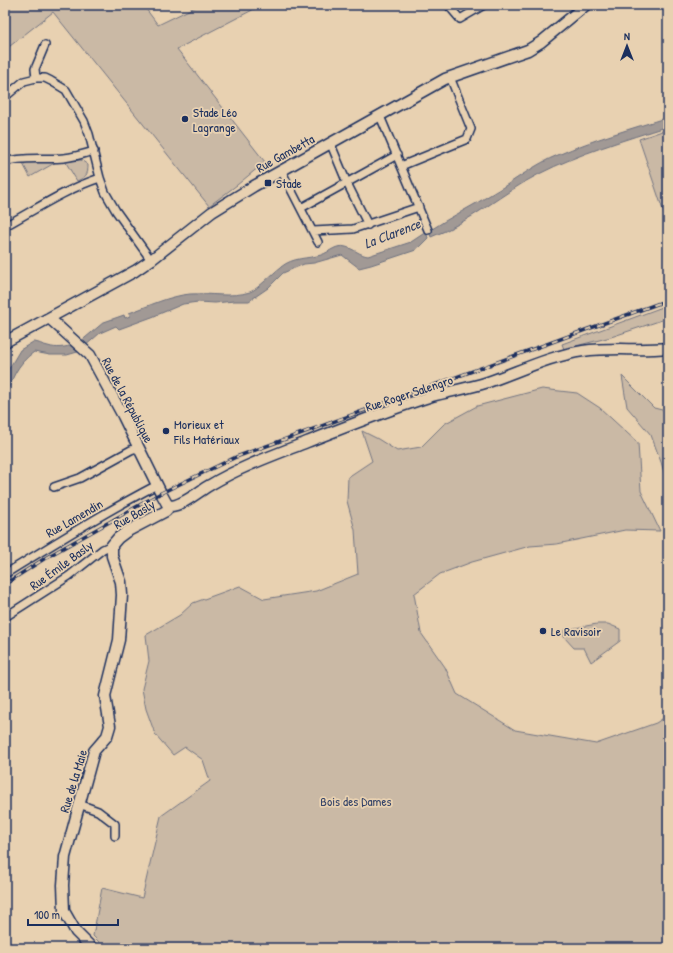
<svg xmlns="http://www.w3.org/2000/svg" width="673" height="953" viewBox="0 0 673 953" font-family="'Patrick Hand',sans-serif">
	<rect width="100%" height="100%" fill="#e8d1b1"/>
	<filter id="ink" filterUnits="userSpaceOnUse"><feTurbulence type="fractalNoise" baseFrequency=".025" numOctaves="2"/><feDisplacementMap in="SourceGraphic" scale="8" xChannelSelector="R" yChannelSelector="G"/><feConvolveMatrix kernelMatrix="1 2 1 2 8 2 1 2 1" color-interpolation-filters="sRGB"/></filter>
	<g filter="url(#ink)">
		<!-- green -->
		<path fill="#cab9a5" stroke="#727482" d="M 5,5 L 143,5 L 158,25 L 199,5 L 262,5 L 177,49 L 265,162 L 237,185 L 209,206 L 53,12 L 5,50 Z
			M 668,129 L 668,225 L 639,139 Z
			M 81,160 L 88,165 C 88,175 86,177 77,181 L 65,161 Z
			M 58,161 L 30,177 L 22,162 Z
			M 668,305 L 668,326 L 665,319 L 611,337 L 564,349 L 562,344 Z
			M 622,376 L 654,408 L 666,411 L 668,415 L 668,486 L 661,462 L 651,435 L 627,407 Z
			M 542,389 L 577,393 L 600,408 L 638,443 L 641,491 L 660,531 L 625,530 L 557,544 L 530,546 L 472,562 L 440,574 L 414,594 L 421,633 L 445,667 L 457,694 L 515,730 L 596,744 L 656,723 L 668,715 L 668,948 L 99,948 L 99,942 L 93,936 L 102,888 L 142,898 L 161,816 L 210,781 L 203,760 L 185,747 L 173,755 L 155,734 L 146,709 L 142,689 L 149,661 L 146,635 L 180,615 L 193,603 L 240,586 L 264,599 L 316,591 L 358,574 L 355,530 L 347,501 L 348,477 L 372,461 L 362,431 L 378,439 L 397,451 L 421,447 L 444,424 L 477,406 Z
			M 597,624 L 608,624 L 620,629 L 620,641 L 591,662 L 584,648 L 574,648 L 564,637 L 564,630 Z"/>
		<!-- water -->
		<path fill="#a19995" stroke="#6b6f7f" d="M 668,117 L 668,126 C 625,140 580,153 539,174 C 502,193 471,222 431,237 L 429,231 C 450,217 473,206 495,192 C 516,180 535,164 558,155 C 594,139 631,129 668,117 Z
			M 426,232 L 428,238 L 416,250 L 371,265 L 359,268 L 342,255 L 314,263 L 304,264 L 283,273 L 268,288 L 249,301 L 234,301 L 215,303 L 198,302 L 183,304 L 152,317 L 119,329 L 116,326 L 100,333 L 84,347 L 79,343 L 104,322 L 124,315 L 125,318 L 130,316 L 129,313 C 149,306 169,296 190,294 C 210,293 231,298 250,292 C 258,289 273,273 281,267 C 293,257 307,259 321,255 C 330,252 336,244 346,247 C 354,249 360,255 368,256 L 411,242 Z
			M 33,342 C 39,342 42,345 48,346 C 57,349 65,347 74,345 L 81,351 L 67,355 L 50,355 L 34,352 C 17,364 11,380 5,399 L 5,376 L 7,372 L 20,350 Z"/>
		<g fill="none" stroke-linecap="round" stroke-linejoin="round">
			<defs>
				<path id="street" d="M 448,5 L 460,19 L 484,5
					M 36,78 L 35,69 L 45,45
					M 5,97 L 24,81 L 36,78 L 45,78 L 51,81 L 66,90 L 84,121 L 89,134 L 100,178 L 105,192 L 116,211 L 151,260
					M 380,116 L 428,230
					M 329,144 L 332,147 L 347,183 L 368,225
					M 5,162 C 24,156 44,160 64,158 C 74,157 84,154 94,151
					M 401,166 L 467,139 L 471,129 L 450,77
					M 281,170 L 318,242
					M 301,208 L 397,155
					M 5,226 C 36,209 66,189 100,178
					M 313,231 L 353,229 L 419,207
					M 54,487 L 80,478 L 131,450 L 139,447
					M 5,574 C 55,543 105,512 157,485
					M 5,617 L 69,576 L 103,549 L 112,545
					M 79,804 L 98,811 L 115,824 L 115,836"/>
				<path id="secondary" d="M 49,318 L 90,355 L 123,416 L 161,493 L 167,504 L 170,506
					M 5,342 L 135,271 L 151,260 L 212,212 L 254,186 L 445,79 L 528,50 L 541,42 L 586,5
					M 170,506 C 183,506 199,491 210,485 C 240,467 274,455 307,442 C 348,426 390,409 432,396 C 451,391 470,388 488,382 C 520,371 550,356 583,351 C 611,347 640,351 668,348
					M 92,948 L 76,932 L 64,911 L 63,885 L 65,857 L 94,751 L 107,736 L 110,726 L 105,696 L 119,640 L 122,595 L 121,582 L 112,556 L 112,545 L 118,538 L 126,532 L 166,511 L 170,506"/>
			</defs>
			<!-- street casing -->
			<use href="#street" stroke="#1b2f5e" stroke-width="10"/>
			<!-- secondary casing -->
			<use href="#secondary" stroke="#1b2f5e" stroke-width="13"/>
			<!-- street -->
			<use href="#street" stroke="#e8d1b1" stroke-width="7"/>
			<!-- secondary -->
			<use href="#secondary" stroke="#e8d1b1" stroke-width="10"/>
			<defs>
				<path id="rail" d="M 5,584 L 47,557 L 161,493 L 236,457 L 668,300"/>
			</defs>
			<!-- rail casing -->
			<use href="#rail" stroke="#1b2f5e" stroke-width="3.5"/>
			<!-- rail -->
			<use href="#rail" stroke="#e8d1b1" stroke-width="2" stroke-dasharray="6" stroke-linecap="butt"/>
		</g>
	</g>
	<!-- markers -->
	<g fill="#1b2f5e" stroke="#e8d1b1" stroke-width="1.5">
		<circle cx="185" cy="119" r="4"/>
		<rect x="264" y="179" width="8" height="8" rx="2"/>
		<circle cx="166" cy="431" r="4"/>
		<circle cx="543" cy="631" r="4"/>
	</g>
	<g text-anchor="middle" dominant-baseline="central" stroke-width="3.5" stroke-linejoin="round" paint-order="stroke">
		<!-- poi labels -->
		<g font-size="13" fill="#1b2f5e" stroke="#e8d1b1" text-anchor="start">
			<text x="193" y="112">Stade Léo<tspan x="193" dy="15">Lagrange</tspan></text>
			<text x="276" y="183">Stade</text>
			<text x="174" y="424">Morieux et<tspan x="174" dy="15">Fils Matériaux</tspan></text>
			<text x="551" y="631">Le Ravisoir</text>
		</g>
		<!-- street labels -->
		<g font-size="13" fill="#1b2f5e" stroke="#e8d1b1">
			<text transform="translate(285 153) rotate(-29)">Rue Gambetta</text>
			<text transform="translate(409 393) rotate(-18)">Rue Roger Salengro</text>
			<text transform="translate(128 400) rotate(62)">Rue de la République</text>
			<text transform="translate(134 514) rotate(-30)">Rue Basly</text>
			<text transform="translate(74 518) rotate(-30)">Rue Lamendin</text>
			<text transform="translate(61 565) rotate(-36)">Rue Émile Basly</text>
			<text transform="translate(73 781) rotate(-73)">Rue de la Maie</text>
		</g>
		<!-- park labels -->
		<g font-size="13" fill="#354469" stroke="#e8d1b1">
			<text x="356" y="801">Bois des Dames</text>
		</g>
		<!-- water labels -->
		<g font-size="14" font-style="italic" fill="#2f3f66" stroke="#e8d1b1">
			<text transform="translate(392 233) rotate(-21)">La Clarence</text>
		</g>
	</g>
	<!-- margin -->
	<rect width="673" height="953" fill="none" stroke="#e8d1b1" stroke-width="20"/>
	<rect x="10" y="10" width="653" height="933" fill="none" stroke="#1b2f5e" stroke-width="1.5" filter="url(#ink)"/>
	<!-- north arrow -->
	<g transform="translate(627 46)" stroke="#e8d1b1" stroke-width="3" paint-order="stroke">
	<path d="M0-3L7 15L0 10L-7 15Z" fill="#1b2f5e"/>
	<text y="-6" font-size="11" font-weight="bold" text-anchor="middle" fill="#1b2f5e">N</text>
	</g>
	<!-- scale -->
	<path d="M28 919v6h90v-6" fill="none" stroke="#1b2f5e" stroke-width="2"/>
	<text x="34" y="919" font-size="12" fill="#1b2f5e" stroke="#e8d1b1" stroke-width="3" paint-order="stroke">100 m</text>
</svg>
